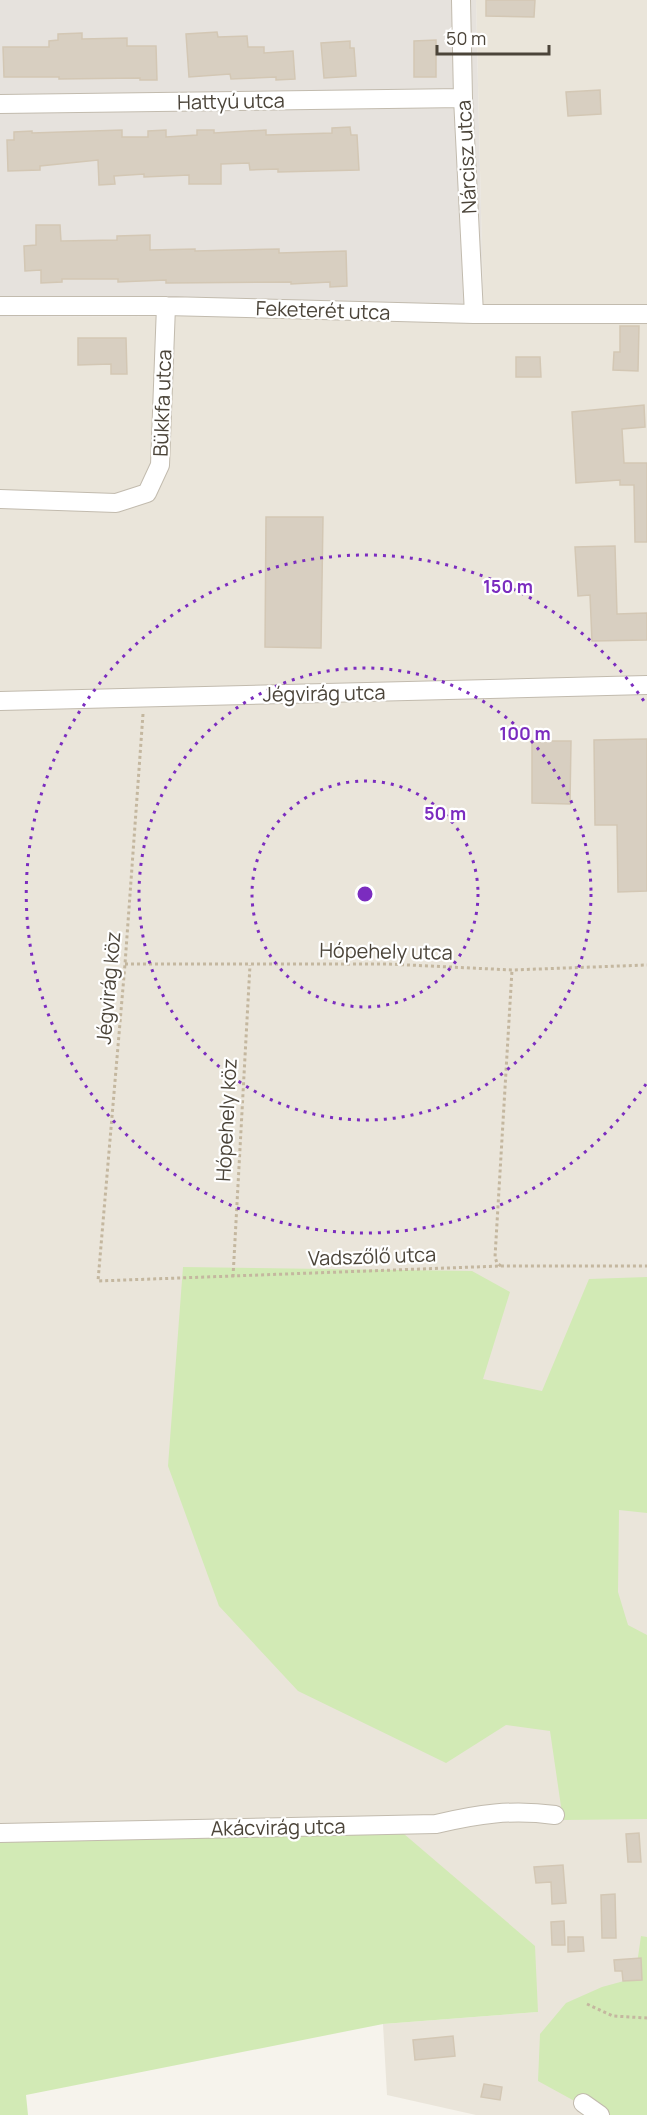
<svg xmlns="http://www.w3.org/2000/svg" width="647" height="2115" viewBox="0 0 647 2115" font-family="Manrope,sans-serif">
	<rect width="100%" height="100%" fill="#f6f3ec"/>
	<!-- residential -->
	<path fill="#eae5da" d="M 476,0 L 647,0 L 647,2115 L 476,2115 L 387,2095 L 383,2024 L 538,2012 L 0,1839 L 0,317 L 474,314 L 483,296 Z"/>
	<!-- industrial -->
	<path fill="#e6e2dd" d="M 0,0 L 476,0 L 483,296 L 474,314 L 0,317 Z"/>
	<!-- green -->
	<path fill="#d2eab5" d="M 183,1267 L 472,1271 L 510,1292 L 483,1379 L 542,1391 L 589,1279 L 647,1277 L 647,1513 L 619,1510 L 618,1592 L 628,1625 L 647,1635 L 647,1819 L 563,1820 L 550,1731 L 506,1725 L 446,1763 L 298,1691 L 219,1606 L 168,1466 Z
		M 397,1828 L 535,1946 L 538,2012 L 383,2024 L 26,2095 L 28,2115 L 0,2115 L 0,1839 Z
		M 641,1936 L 647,1937 L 647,2115 L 600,2115 L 538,2081 L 540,2034 L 566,2003 L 602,1987 L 635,1978 Z"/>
	<!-- building -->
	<path fill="#d8cfc1" stroke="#d3c7b4" stroke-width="1.5" d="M 486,0 L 535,0 L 534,17 L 486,16 Z
		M 217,32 L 218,37 L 247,36 L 248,47 L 264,47 L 264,53 L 293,51 L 295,79 L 276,80 L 276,77 L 231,79 L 230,74 L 189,77 L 186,34 Z
		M 82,33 L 82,39 L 127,38 L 127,46 L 156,46 L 157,80 L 140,80 L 140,78 L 59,79 L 59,77 L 4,77 L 3,47 L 49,47 L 49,41 L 58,40 L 58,34 Z
		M 436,40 L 436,77 L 414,77 L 414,41 Z
		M 350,41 L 350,48 L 354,48 L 356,76 L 324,78 L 321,43 Z
		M 600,90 L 601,114 L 568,116 L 566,92 Z
		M 350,127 L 351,135 L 357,135 L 359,170 L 278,172 L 278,169 L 250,170 L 249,163 L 221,164 L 221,184 L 189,184 L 189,175 L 144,177 L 144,174 L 114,176 L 115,184 L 99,185 L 98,160 L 40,166 L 40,170 L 8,171 L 7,140 L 14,140 L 14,132 L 32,131 L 32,133 L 122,130 L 122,137 L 148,137 L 148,131 L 166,130 L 166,137 L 197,135 L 197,130 L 214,130 L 214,133 L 266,130 L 266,135 L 332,133 L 332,128 Z
		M 36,225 L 60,225 L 61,241 L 117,240 L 117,236 L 150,235 L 150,250 L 195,249 L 195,251 L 279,249 L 279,253 L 346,251 L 347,286 L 330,287 L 330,282 L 291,284 L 291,282 L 166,283 L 166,280 L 118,282 L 118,279 L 62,279 L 62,282 L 41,283 L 41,270 L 25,271 L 24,246 L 36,245 Z
		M 620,326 L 639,326 L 638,371 L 613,370 L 614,352 L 620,352 Z
		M 78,338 L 126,338 L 127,374 L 111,374 L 111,364 L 78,365 Z
		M 516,357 L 540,357 L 541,377 L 516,377 Z
		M 644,405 L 645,427 L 622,429 L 624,463 L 647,463 L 647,542 L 635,542 L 634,485 L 620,485 L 620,480 L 576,483 L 572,412 Z
		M 266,517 L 323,517 L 321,648 L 265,647 Z
		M 615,546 L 617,614 L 647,613 L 647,640 L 592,641 L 590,595 L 578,596 L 575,547 Z
		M 647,739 L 647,891 L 618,892 L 617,825 L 595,825 L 594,740 Z
		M 532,741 L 571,741 L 570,804 L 532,803 Z
		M 639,1833 L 641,1862 L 628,1862 L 626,1834 Z
		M 563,1865 L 566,1903 L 552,1904 L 551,1882 L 536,1883 L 534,1867 Z
		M 615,1894 L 616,1938 L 602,1938 L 601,1895 Z
		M 564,1921 L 565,1945 L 552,1945 L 551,1922 Z
		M 568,1937 L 583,1937 L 584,1951 L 568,1952 Z
		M 641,1958 L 642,1980 L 623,1981 L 622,1971 L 615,1971 L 614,1960 Z
		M 453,2036 L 455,2056 L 415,2060 L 413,2040 Z
		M 484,2084 L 502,2087 L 500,2100 L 481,2097 Z"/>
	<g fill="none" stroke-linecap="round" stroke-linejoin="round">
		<defs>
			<path id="minor" d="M 461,0 L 463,98 L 474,314
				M 0,104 L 463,98
				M 0,306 L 166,306 L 474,314 L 647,314
				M 0,499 L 116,503 L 147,493 L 160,465 L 166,306
				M 0,701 L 647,685
				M 0,1833 L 436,1824 C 478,1814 512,1809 555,1815
				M 583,2103 L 600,2115"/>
		</defs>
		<!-- minor casing -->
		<use href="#minor" stroke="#c2bbae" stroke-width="20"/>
		<!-- path -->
		<path stroke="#c4b79f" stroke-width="3" stroke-dasharray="3 3" stroke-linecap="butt" d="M 143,714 L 125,964 L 98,1281 L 501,1266 L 647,1266
			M 125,964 L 388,964 L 512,970 L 647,965
			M 501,1266 L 497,1263 L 495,1257 L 512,970
			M 233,1277 L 250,965
			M 587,2004 L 613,2016 L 647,2018"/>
		<!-- minor -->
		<use href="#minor" stroke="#fff" stroke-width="18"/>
	</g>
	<!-- distance rings -->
	<g fill="none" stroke="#7b2cbf" stroke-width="3" stroke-dasharray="3 6">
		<circle cx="365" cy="894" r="113"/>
		<circle cx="365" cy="894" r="226"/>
		<path d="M646 1084A339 339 0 1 1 646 704"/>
	</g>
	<g text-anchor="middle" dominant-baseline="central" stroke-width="4.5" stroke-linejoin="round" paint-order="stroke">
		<!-- street labels -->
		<g font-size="20" fill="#4b4439" stroke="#fff">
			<text transform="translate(231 101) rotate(-1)">Hattyú utca</text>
			<text transform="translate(466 157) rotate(-93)">Nárcisz utca</text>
			<text transform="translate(323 310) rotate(2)">Feketerét utca</text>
			<text transform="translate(162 403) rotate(-88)">Bükkfa utca</text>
			<text transform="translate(324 693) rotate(-1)">Jégvirág utca</text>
			<text transform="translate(386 951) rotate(1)">Hópehely utca</text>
			<text transform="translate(108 988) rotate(-85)">Jégvirág köz</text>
			<text transform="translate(226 1120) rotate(-87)">Hópehely köz</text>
			<text transform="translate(372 1256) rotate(-2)">Vadszőlő utca</text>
			<text transform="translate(278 1827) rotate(-1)">Akácvirág utca</text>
		</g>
	</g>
	<circle cx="365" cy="894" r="9" fill="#7b2cbf" stroke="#fff" stroke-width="3"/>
	<g font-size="18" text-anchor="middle" font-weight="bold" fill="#7b2cbf" stroke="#fff" stroke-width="4.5" stroke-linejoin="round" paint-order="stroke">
		<text x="508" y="593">150 m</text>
		<text x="525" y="740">100 m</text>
		<text x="445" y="820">50 m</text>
	</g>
	<!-- scale -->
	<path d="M437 45v9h112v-9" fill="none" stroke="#4b4439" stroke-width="3"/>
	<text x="446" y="45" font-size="18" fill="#4b4439" stroke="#ffffff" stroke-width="4.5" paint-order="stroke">50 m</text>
</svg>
